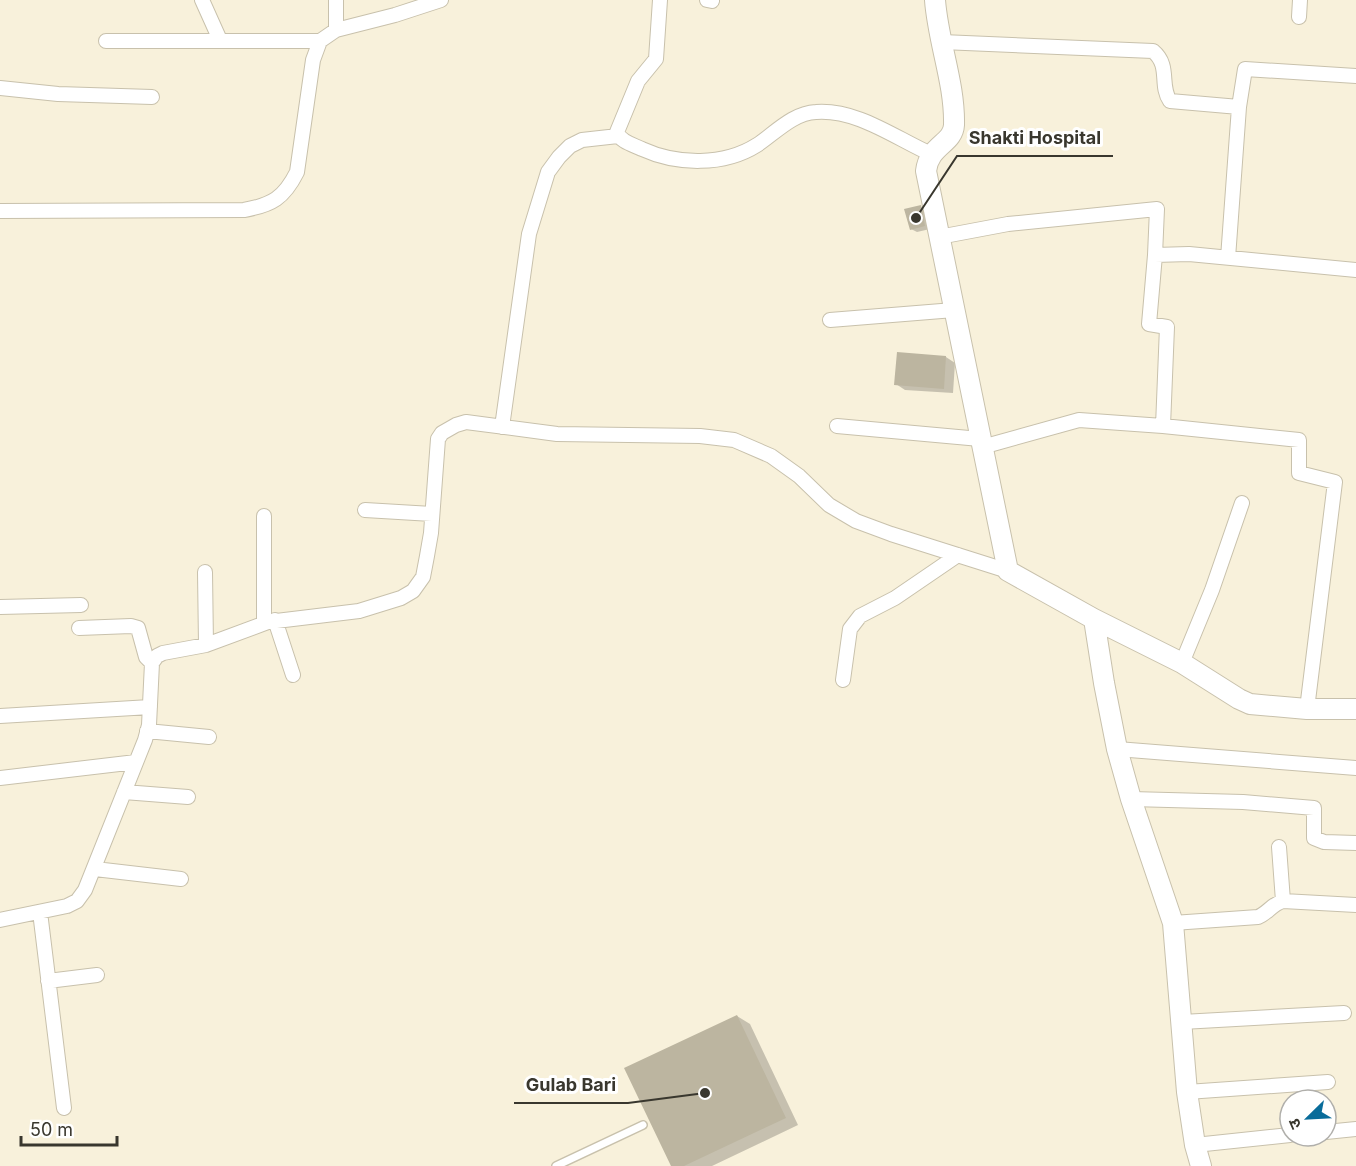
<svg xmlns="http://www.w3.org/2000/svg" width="1356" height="1166" viewBox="0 0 1356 1166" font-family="Inter,'Noto Sans Devanagari',sans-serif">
	<rect width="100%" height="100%" fill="#f8f1db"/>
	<!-- shadow -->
	<path fill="#0003" d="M 921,207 L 927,210 L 930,229 L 917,232 L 911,229 Z
		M 946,357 L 955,363 L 953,393 L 905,390 L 896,384 Z
		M 737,1016 L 750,1024 L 798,1125 L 712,1166 L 673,1166 Z"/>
	<!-- building -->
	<path fill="#bcb5a0" d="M 921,205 L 925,226 L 910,230 L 904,209 Z
		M 897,352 L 946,356 L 944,389 L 894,385 Z
		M 737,1015 L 786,1118 L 684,1166 L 671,1166 L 624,1068 Z"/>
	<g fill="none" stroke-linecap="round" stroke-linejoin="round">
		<defs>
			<path id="lane" d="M 556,1166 L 643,1125"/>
			<path id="street" d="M 202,0 L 220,40
				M 660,0 L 656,59 L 638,81 L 617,132 C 620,142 634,145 642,149 C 677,165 724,166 757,145 C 775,133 793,113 816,112 C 857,109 895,138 931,154
				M 707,0 L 712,1
				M 1299,17 L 1300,0
				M 336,30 L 336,0
				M 106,41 L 320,41
				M 942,42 L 1153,51 C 1171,66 1159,85 1170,101 L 1239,107
				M 0,88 L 58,94 L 152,97
				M 0,211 L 244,210 C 272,205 284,198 297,172 L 313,60 L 320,41 L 336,30 L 395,15 L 441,0
				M 939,237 L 1008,224 L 1157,209 L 1155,255 L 1189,254 L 1356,270
				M 1155,255 L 1149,324 L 1167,327 L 1163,426
				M 1228,258 L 1239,107 L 1245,69 L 1356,76
				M 830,320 L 954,310
				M 837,426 L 980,439
				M 502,427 L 529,234 L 548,172 L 559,157 L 570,146 L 582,140 L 618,136
				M 982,447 L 1079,420 L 1163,426 L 1299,440 L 1299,473 L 1335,482 L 1307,709
				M 365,510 L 432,514
				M 205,572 L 206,645
				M 0,607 L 81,605
				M 275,620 L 293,675
				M 264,623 L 264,516
				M 79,628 L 131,626 L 138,628 L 146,657 L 152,663
				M 1182,663 L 1212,590 L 1242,503
				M 843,680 L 850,629 L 860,616 L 895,598 L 958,555
				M 0,716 L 150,707
				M 147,731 L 209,737
				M 1117,749 L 1356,768
				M 0,778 L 136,762
				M 124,792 L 188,797
				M 1131,799 L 1243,802 L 1314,808 L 1314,838 L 1324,842 L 1356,843
				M 1279,847 L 1283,901
				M 95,869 L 181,879
				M 40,912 L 64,1108
				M 0,920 L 67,906 L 77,901 L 85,890 L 145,740 L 149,725 L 152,663 L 157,656 L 163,653 L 206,645 L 268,622 L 359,611 L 401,598 L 413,591 L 423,577 L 427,556 L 431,533 L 438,439 L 442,433 L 456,425 L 466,422 L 557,434 L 700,436 L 734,440 L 771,456 L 799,476 L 829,505 L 856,521 L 891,534 L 1008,571
				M 1173,923 L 1258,917 C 1268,913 1272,904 1283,901 L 1356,905
				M 48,981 L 97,975
				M 1182,1022 L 1344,1013
				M 1187,1092 L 1328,1082
				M 1326,1132 L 1356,1129
				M 1195,1145 L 1290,1135"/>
			<path id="secondary" d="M 935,0 C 938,42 955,83 954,125 C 953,144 929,145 926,171 L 1008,571 L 1094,619 L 1104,683 L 1117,749 L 1131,799 L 1173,923 L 1187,1092 L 1195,1145 L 1201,1166
				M 1094,619 L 1182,663 L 1239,699 L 1250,704 L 1307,709 L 1356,709"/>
		</defs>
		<!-- lane casing -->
		<use href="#lane" stroke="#c8c1ac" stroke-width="10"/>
		<!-- street casing -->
		<use href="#street" stroke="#c8c1ac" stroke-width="16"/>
		<!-- secondary casing -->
		<use href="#secondary" stroke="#c8c1ac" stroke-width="22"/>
		<!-- lane -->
		<use href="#lane" stroke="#fff" stroke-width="7"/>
		<!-- street -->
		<use href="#street" stroke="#fff" stroke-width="14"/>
		<!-- secondary -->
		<use href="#secondary" stroke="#fff" stroke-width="20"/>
	</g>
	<!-- callouts -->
	<path fill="none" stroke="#39372e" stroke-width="2" d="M916 218L957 156H1113M705 1093L628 1103H514"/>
	<g fill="#39372e" stroke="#fff" stroke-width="2">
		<circle cx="916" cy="218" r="6"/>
		<circle cx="705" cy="1093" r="6"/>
	</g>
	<g font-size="18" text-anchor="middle" font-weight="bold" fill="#39372e" stroke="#fff" stroke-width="6" stroke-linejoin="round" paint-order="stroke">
		<text x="1035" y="144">Shakti Hospital</text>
		<text x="571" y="1091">Gulab Bari</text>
	</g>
	<!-- north arrow -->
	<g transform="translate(1308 1118) rotate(246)"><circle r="28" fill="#ffffff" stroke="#b0afab" stroke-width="1.5"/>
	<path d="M0-4.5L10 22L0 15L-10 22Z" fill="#096c9a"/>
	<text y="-9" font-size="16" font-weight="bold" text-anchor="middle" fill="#39372e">उ</text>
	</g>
	<!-- scale -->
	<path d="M21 1136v9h96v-9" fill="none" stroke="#39372e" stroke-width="3"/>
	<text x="30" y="1136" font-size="18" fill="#39372e" stroke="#ffffff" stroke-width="4.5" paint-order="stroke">50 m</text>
</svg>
